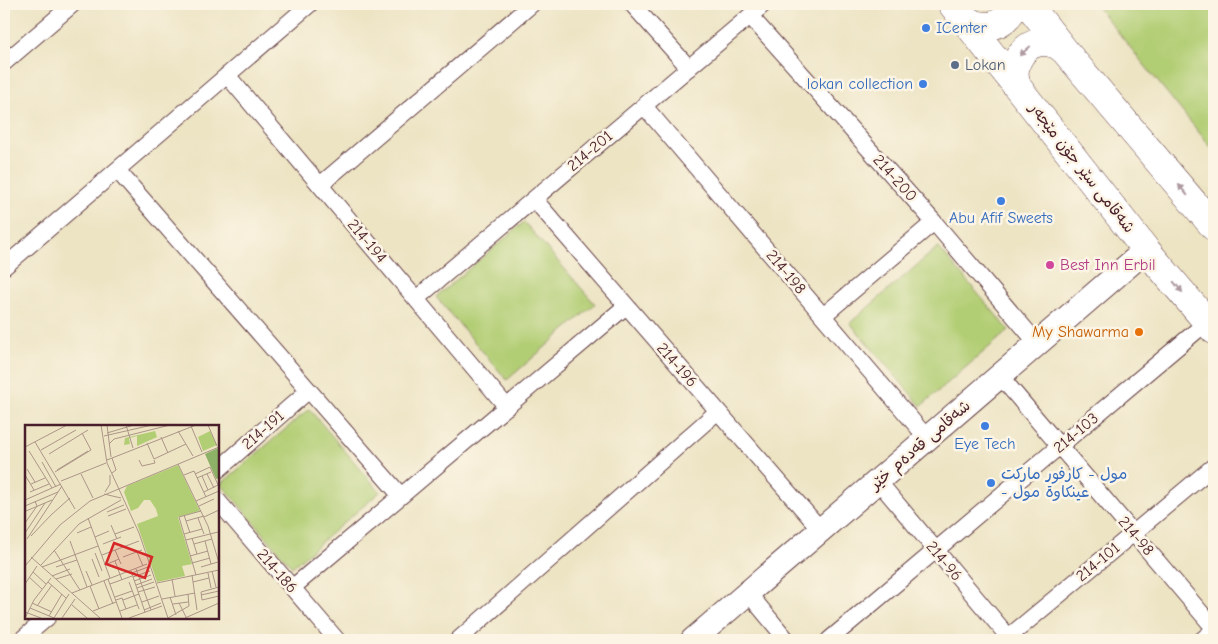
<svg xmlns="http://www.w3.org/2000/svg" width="1218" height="644" viewBox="0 0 1218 644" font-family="'Comic Neue','Playpen Sans Arabic',sans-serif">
	<rect width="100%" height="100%" fill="#fcf5e5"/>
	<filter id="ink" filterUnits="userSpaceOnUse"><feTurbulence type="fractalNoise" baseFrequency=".02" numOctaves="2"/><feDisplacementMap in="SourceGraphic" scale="10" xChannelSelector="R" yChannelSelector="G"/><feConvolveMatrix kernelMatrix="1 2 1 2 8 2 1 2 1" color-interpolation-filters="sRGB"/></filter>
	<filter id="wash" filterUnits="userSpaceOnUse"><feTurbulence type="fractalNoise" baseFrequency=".0096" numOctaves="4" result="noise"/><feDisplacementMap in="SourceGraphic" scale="20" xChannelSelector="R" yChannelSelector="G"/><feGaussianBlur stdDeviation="1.12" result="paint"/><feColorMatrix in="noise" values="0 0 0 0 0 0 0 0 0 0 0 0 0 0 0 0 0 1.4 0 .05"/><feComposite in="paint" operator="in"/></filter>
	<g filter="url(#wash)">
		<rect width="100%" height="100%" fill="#ede4c4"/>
		<!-- green -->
		<path fill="#b2ce75" stroke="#7e7650" d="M 1095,4 L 1214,4 L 1214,151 Z
			M 524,222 L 595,304 L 507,380 L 436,297 Z
			M 938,247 L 1009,330 L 921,406 L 850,323 Z
			M 309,409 L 380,492 L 292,567 L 221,484 Z"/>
	</g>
	<g filter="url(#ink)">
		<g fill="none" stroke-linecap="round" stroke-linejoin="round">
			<defs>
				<path id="street" d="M 632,4 L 689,68
					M 750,16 L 934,222 L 1037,343
					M 4,63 L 73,4
					M 227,75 L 507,407
					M 644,106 L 927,438
					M 117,170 L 401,496
					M 320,185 L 532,4
					M 534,199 L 821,530
					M 4,267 L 310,4
					M 416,299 L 764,4
					M 823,316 L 934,222
					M 1000,376 L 1214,628
					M 218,470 L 309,390
					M 878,481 L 1011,640
					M 218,501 L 337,640
					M 292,588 L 626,306
					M 748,593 L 787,640
					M 21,640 L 47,618
					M 458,640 L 718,411
					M 829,640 L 1207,322
					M 1005,640 L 1214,466
					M 1202,640 L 1214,630"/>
				<path id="secondary" d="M 693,640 L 1146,250"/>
				<path id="highway" d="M 952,4 L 1146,250 L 1214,330
					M 1028,4 L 1064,50 L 1214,227
					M 962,16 C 980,33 1006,28 1015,4
					M 1019,89 C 1005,66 1027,34 1054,44 C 1058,45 1061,48 1064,50"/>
			</defs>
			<!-- street casing -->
			<use href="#street" stroke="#623d42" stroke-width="18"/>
			<!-- secondary casing -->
			<use href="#secondary" stroke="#623d42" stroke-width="26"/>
			<!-- highway casing -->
			<use href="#highway" stroke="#623d42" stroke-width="29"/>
			<!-- street -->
			<use href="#street" stroke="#fff" stroke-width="16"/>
			<!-- secondary -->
			<use href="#secondary" stroke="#fff" stroke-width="24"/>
			<!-- highway -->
			<use href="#highway" stroke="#fff" stroke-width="28"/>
		</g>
		<!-- one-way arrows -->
		<defs><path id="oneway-solid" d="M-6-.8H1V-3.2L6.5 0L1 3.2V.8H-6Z" transform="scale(1.25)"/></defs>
		<g fill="#ae9aa0">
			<use href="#oneway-solid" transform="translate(1025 51) rotate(139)"/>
			<use href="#oneway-solid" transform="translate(1183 190) rotate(-130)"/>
			<use href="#oneway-solid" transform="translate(1178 287) rotate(50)"/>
		</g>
	</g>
	<!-- markers -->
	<g fill="#3f7fe0" stroke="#fcf5e5" stroke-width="2">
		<circle cx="926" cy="28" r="5"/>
		<circle cx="923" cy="84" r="5"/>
		<circle cx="1001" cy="201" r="5"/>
		<circle cx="985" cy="426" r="5"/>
		<circle cx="991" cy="483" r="5"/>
	</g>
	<circle fill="#5c6f8a" stroke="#fcf5e5" stroke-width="2" cx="955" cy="65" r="5"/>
	<circle fill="#d1479c" stroke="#fcf5e5" stroke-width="2" cx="1050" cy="265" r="5"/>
	<circle fill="#e8710a" stroke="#fcf5e5" stroke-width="2" cx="1139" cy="332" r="5"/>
	<g text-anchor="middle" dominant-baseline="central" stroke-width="5" stroke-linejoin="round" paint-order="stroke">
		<!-- shop labels -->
		<g font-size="16" fill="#366cbe" stroke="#fcf5e5" text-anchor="start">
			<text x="936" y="28">ICenter</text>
			<text x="913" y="84" text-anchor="end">lokan collection</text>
			<text x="1001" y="218" text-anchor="middle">Abu Afif Sweets</text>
			<text x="985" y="444" text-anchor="middle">Eye Tech</text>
			<text x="1001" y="474">مول - كارفور ماركت<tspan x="1001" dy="18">- عينكاوة مول</tspan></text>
		</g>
		<!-- service labels -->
		<g font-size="16" fill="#4e5e75" stroke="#fcf5e5" text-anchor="start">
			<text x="965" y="65">Lokan</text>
		</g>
		<!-- street labels -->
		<g font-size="16" fill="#4a1f2b" stroke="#fcf5e5">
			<text transform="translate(590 151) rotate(-40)">214-201</text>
			<text transform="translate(1082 168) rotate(52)">شەقامی سێر جۆن مێجەر</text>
			<text transform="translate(895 178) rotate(48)">214-200</text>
			<text transform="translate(367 241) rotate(50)">214-194</text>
			<text transform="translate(786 272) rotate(50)">214-198</text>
			<text transform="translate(677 365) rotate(49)">214-196</text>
			<text transform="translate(263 430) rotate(-41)">214-191</text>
			<text transform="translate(1076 433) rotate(-40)">214-103</text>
			<text transform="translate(920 445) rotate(-41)">شەقامی قەدەم خێر</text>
			<text transform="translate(1136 536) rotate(50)">214-98</text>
			<text transform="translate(944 561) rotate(50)">214-96</text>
			<text transform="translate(1098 562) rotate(-40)">214-101</text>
			<text transform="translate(277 571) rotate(49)">214-186</text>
		</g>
		<!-- hotel labels -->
		<g font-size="16" fill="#b23c85" stroke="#fcf5e5" text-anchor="start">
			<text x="1060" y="265">Best Inn Erbil</text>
		</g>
		<!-- food labels -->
		<g font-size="16" fill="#c56008" stroke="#fcf5e5" text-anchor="end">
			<text x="1129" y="332">My Shawarma</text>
		</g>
	</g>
	<!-- overview -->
	<g transform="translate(25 425)">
		<rect width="194" height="194" fill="#ede4c4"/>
		<path d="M 130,6 L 132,12 L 112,21 L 112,11 L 104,13 L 105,19 L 99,20 L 100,13 ZM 185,6 L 192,20 L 178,26 L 173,12 ZM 153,40 L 175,86 L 153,92 L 167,139 L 157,141 L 160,151 L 132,157 L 112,99 L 133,91 L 131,84 L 125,75 L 119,75 L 113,83 L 106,86 L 99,67 L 102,61 Z" fill="#b2ce75"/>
		<path d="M 193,23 L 194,53 L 191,54 L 180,29 Z" fill="#8db166"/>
		<path fill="none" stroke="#ac9587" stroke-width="1" d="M 76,0 L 82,38 L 114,108 L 143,193M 82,0 L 86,32M 101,0 L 108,23M 183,0 L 192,21M 166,1 L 177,27M 153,6 L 168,31M 82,8 L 109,0M 79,11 L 127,0M 136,12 L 143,28M 10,17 L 50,84M 122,18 L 129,34 L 161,19M 84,19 L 89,14 L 145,0M 0,22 L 42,0M 16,25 L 51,5M 4,26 L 27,63M 24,29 L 63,5M 82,35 L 171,0M 114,35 L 117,41 L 130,38 L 129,35M 17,37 L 31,62M 153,39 L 183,101 L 194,138M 2,44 L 10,57M 32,45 L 63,26M 30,47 L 66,25 L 57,8M 87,48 L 91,45 L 87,33M 56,49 L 68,73M 170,49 L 185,42 L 194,62M 182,49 L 189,63M 0,50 L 9,65M 159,50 L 169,46 L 181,72M 177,51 L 183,65M 172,53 L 186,47M 36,56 L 81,38M 6,59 L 20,53M 5,67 L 24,59M 80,67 L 85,59 L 85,50M 179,67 L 193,60M 79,69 L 96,73M 0,75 L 36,59M 171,76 L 194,66M 0,81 L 33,67M 174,81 L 189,74M 1,86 L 27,75M 82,87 L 99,80M 26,90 L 45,73M 159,90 L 165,108M 83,91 L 101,84M 179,92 L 194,85M 63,93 L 85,153M 173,93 L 179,109M 161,96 L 179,91M 0,98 L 12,81 L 10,76M 86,100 L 92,114M 0,108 L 20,78M 52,108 L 66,102M 90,109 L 109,102M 159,109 L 177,104M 6,111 L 26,90M 70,112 L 84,106M 167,113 L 172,129M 2,114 L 37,61M 161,115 L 193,107M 45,116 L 62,162M 180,116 L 186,139M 78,119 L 96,112M 169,119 L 187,114M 29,125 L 55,165M 90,125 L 96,139M 112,127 L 118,141M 70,128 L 77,146M 77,130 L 114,116M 165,131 L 183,126M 6,132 L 75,193M 98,132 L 117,125M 67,134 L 74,152M 90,136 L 97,155M 167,138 L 185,133M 16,140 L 54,99 L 96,75M 80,140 L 94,134M 0,141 L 35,100 L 65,76 L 194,22M 17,142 L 73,121M 31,142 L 52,135M 176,142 L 193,137M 111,144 L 126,185M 61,146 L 67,160M 106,146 L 120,187M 187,146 L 191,162M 8,147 L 21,159M 107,148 L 123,142M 183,148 L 186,163M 167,150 L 172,185M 171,150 L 154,92 L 176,86M 27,151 L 45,144M 4,152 L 17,164M 108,152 L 125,146M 31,154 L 47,149M 83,154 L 97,193M 147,154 L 150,171M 79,156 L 88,179M 109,156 L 126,150M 23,157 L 41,173M 104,157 L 114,184M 168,157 L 184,153M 132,158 L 194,145M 0,159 L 12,141M 85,159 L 107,151M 111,160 L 127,154M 65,161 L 74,184M 112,163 L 129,157M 113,167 L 130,162M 176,167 L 177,175 L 194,171M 176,167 L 194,162M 47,168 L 122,139M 176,170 L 194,166M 90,172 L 107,166M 145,172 L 151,190M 137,174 L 170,168M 91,175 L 97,173 L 101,184M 98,175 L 114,169M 117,177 L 134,171M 7,178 L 27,187M 154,178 L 161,192M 148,179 L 163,177M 47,180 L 62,193M 12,181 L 27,160M 5,183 L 29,193M 119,185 L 136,178M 68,186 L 91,177M 95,186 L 112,180M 0,187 L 16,193M 24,191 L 37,169M 0,193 L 9,175 L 26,153M 29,193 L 44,169M 37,193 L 50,174M 104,193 L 137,181M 143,193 L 164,181 L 163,169M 160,193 L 194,178"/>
		<path fill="#d62828" fill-opacity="0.15" stroke="#d62828" stroke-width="2.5" d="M 89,118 L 127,132 L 120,153 L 81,139 Z"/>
		<rect width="194" height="194" fill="none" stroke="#4a1f2b" stroke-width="2.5"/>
	</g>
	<!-- margin -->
	<rect width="1218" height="644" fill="none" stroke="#fcf5e5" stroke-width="20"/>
</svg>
